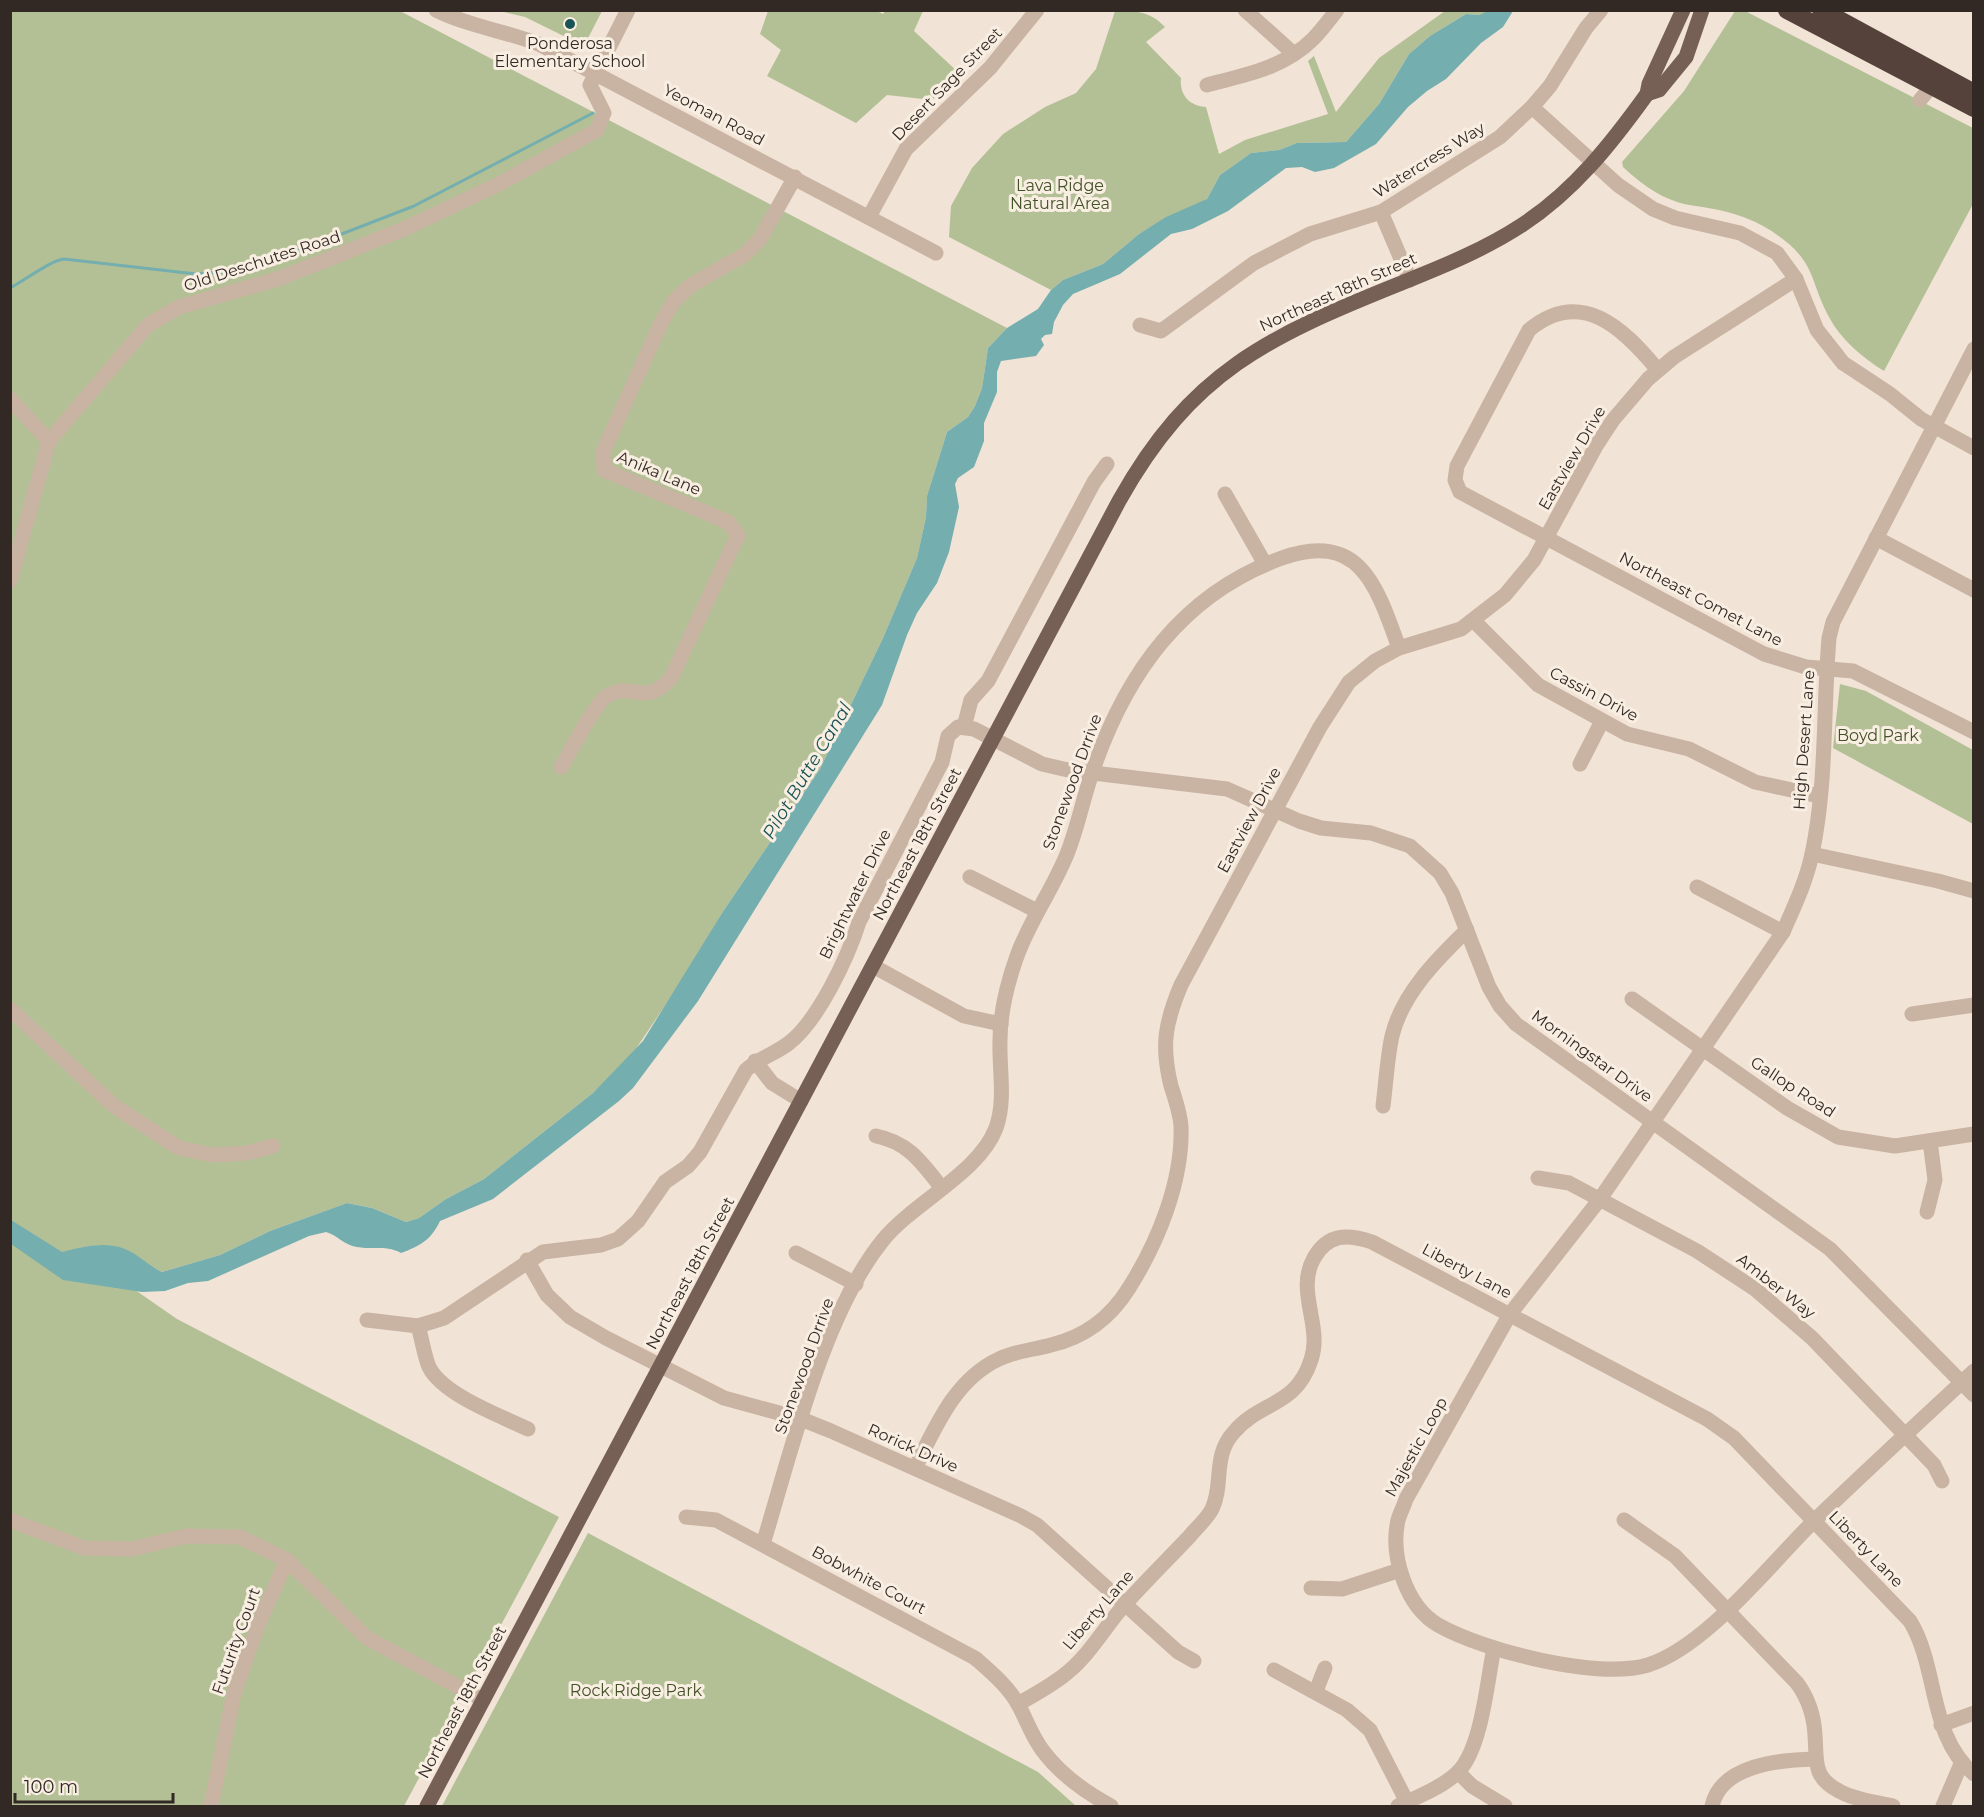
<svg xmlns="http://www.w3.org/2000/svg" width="1984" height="1817" font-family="Montserrat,sans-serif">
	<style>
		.green { fill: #b3c096 }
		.water { fill: #74aeaf }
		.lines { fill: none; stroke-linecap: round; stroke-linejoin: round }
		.stream { stroke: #74aeaf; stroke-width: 3 }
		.minor { stroke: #c9b3a2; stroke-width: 15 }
		.major { stroke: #765f55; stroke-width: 15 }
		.highway { stroke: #54423b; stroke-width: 18 }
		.poi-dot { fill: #195355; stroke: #f9eee2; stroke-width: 2 }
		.labels { text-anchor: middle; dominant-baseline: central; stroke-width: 6; stroke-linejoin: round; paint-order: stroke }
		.poi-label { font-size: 16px; fill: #332924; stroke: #f9eee2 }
		.street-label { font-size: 16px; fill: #332924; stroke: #f9eee2 }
		.park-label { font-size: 16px; fill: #435228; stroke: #f9eee2 }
		.water-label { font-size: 18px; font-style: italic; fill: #195355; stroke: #f9eee2 }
	</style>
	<rect width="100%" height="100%" fill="#f1e3d6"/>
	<g class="green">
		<polygon points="875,10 883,14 885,11 923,11 914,31 960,74 932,100 887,95 856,123 767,76 781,50 760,34 768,11"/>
		<path d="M11,11H400L1007,328L988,348L982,388L975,406L968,417L947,432L927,496L926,517L917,558L883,638L820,769L724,910L689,970L629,1059L593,1093L484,1179L446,1199L419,1218L406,1222L372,1208L347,1203L270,1231L220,1255L162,1272C130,1255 115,1238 76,1249L177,1319L559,1517L404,1806H11Z"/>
		<polygon points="500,11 602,11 584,46 525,17"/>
		<path d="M1115,11C1136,11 1150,11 1165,27L1146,42L1181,78C1179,94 1189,106 1206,107L1219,154L1245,140L1328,114L1308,61L1314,56L1336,112L1379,58L1445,11H1487L1481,15L1466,14L1430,36L1409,54L1379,104L1346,142L1297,143L1279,150L1251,153L1220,175L1207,199L1200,204L1166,218L1139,234L1103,264L1063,280L1051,290L949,237L951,206L972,168L1003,134L1045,107L1076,93L1096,69Z"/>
		<path d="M1735,11H1745L1973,128V204L1884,371C1863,358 1841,340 1829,317C1810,282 1816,263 1780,237C1759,221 1734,212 1708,208C1698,206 1686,205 1677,202C1656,195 1639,182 1623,167L1622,162L1684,91Z"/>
		<polygon points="1840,684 1866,691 1973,750 1973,824 1833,748"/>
		<polygon points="588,1533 1038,1772 1076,1806 442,1806"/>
	</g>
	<path class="water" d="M1487,11H1513L1503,27L1481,43L1446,79L1427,91L1408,107L1376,144L1334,168L1315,172L1302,167L1286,168L1228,211L1192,229L1171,234L1120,274L1073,294L1063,305L1054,322L1052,334L1045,335L1041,339L1044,345L1036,356L1001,361L997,372V392L984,423V441L974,467L958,478L955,484L959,507L949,552L937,583L917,613L907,635L882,705L698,1001L633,1088L619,1101L493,1199L440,1221C431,1240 420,1246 401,1253C386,1245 373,1250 357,1247C344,1245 337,1235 326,1232L309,1236L208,1281L188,1283L165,1291L142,1292L63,1280L11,1244V1220L62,1252C83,1247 104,1241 125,1249C138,1254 149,1266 162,1272L220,1255L270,1231L347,1203L372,1208L406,1222L419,1218L446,1199L484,1179L593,1093L643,1041L724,910L820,769L883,638L917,558L926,517L927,496L947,432L968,417L975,406L982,388L988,348L1007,328L1038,309L1051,290L1063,280L1103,264L1139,234L1166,217L1207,199L1220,175L1251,153L1279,150L1297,143L1346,142L1379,104L1409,54L1430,36L1466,14L1480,15Z"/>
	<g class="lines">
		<path class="stream" d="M10,288C26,280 49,261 64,259L196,274L236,271L259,266L414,206L593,113"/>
		<g class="minor">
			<path d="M436,10C470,27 507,31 541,45L936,253"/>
			<polyline points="1245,10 1294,54"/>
			<path d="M1207,85C1245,75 1284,68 1313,39C1322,30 1329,20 1337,10"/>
			<polyline points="1920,100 1931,87"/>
			<polyline points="1532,107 1618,185 1653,209 1675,218 1740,233 1777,253 1796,279 1817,330 1843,363 1890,394 1921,419 1974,448"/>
			<polyline points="1381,212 1410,280"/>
			<polyline points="869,217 906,149 990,68 1037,10"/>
			<polyline points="1140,325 1161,331 1254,263 1310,234 1381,212 1500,137 1532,107 1550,86 1586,28 1601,10"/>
			<path d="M1974,349L1833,622L1829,638C1823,709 1827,784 1812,854C1806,882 1794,907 1783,932L1600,1199L1510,1314L1406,1499C1404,1506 1400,1513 1398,1520C1390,1556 1406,1606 1438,1625C1484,1651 1598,1680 1648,1665C1706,1647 1771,1563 1815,1520C1867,1470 1920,1421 1974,1371"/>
			<path d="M1657,369C1623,328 1581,287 1529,330L1457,466L1455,480L1460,492L1764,654L1806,667L1853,671L1974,732"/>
			<polyline points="10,399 49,441"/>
			<polyline points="1225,494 1265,564"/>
			<polyline points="1876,538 1974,590"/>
			<polyline points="10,581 49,441 148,325 179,307 278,279 404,229 499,184 597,130 604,113 590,85 628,10"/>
			<polyline points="1474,621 1538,685 1627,734 1689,749 1755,782 1819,796"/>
			<polyline points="964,727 971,700 988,681 1094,482 1107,464"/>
			<polyline points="1580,764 1602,721"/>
			<path d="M561,767C569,754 596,702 607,696C635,680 643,709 671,678L738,535L728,522L604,470L603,452L661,323L674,301L691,285L744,255L760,239L795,177"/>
			<polyline points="1812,854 1938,881 1974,891"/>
			<polyline points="970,877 1037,911"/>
			<polyline points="1697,887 1783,932"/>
			<polyline points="873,966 964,1016 1001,1024"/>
			<polyline points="1632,999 1787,1108 1838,1137 1895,1146 1974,1134"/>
			<polyline points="10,1009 114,1106 179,1148 213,1155 247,1153 273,1146"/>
			<polyline points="1912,1014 1974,1005"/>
			<polyline points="755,1061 772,1083 801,1101"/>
			<path d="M1383,1106C1386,1083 1387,1059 1392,1036C1402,994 1437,959 1467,930"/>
			<path d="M876,1136C908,1142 922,1163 941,1187"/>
			<polyline points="1538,1178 1569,1183 1697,1251 1755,1289 1812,1338 1934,1465 1942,1481"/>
			<polyline points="1927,1212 1935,1180 1930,1141"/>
			<polyline points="796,1253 856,1284"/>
			<polyline points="527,1260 547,1295 570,1317 606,1338 724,1398 801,1419 831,1431 1021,1516 1037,1525 1178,1652 1194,1661"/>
			<path d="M367,1320L418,1326L444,1318L543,1252L601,1245L618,1239L638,1221L665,1182L688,1166L700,1152L746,1070C759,1058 775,1054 789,1043C818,1021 848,957 859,922L942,762L948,736L958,727L974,729L1042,764L1068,770L1227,789L1299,821L1321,828L1371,833L1410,846L1440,873L1452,893L1489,987L1500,1006L1516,1024L1830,1249L1974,1395"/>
			<path d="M418,1326C422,1339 424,1355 429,1367C443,1395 501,1416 528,1429"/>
			<path d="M915,1468C935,1428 955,1379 999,1359C1015,1351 1033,1350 1051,1345C1085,1337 1111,1317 1129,1288C1158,1242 1183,1181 1181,1126C1180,1113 1175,1098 1171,1086C1161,1046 1165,1023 1181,985L1320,727L1349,682L1375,661L1399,648L1461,629L1505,595L1534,560L1596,446L1613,420L1648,379L1674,357L1796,279"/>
			<path d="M686,1517L716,1520L975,1658C991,1672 1009,1687 1019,1706C1027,1721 1032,1737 1043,1751C1061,1775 1085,1792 1111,1806"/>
			<polyline points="10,1520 84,1548 132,1549 186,1536 240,1537 287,1560 367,1638 483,1700"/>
			<path d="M1624,1520L1675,1556L1797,1683C1808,1698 1814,1716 1815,1735C1817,1761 1812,1777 1839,1791C1855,1800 1876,1802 1893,1806"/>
			<path d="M763,1544C791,1453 823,1314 883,1240C914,1202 979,1173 996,1128C1006,1100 999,1070 1000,1041C1000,1014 1008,981 1017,956C1030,920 1053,889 1067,854C1078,827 1083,798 1093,770C1126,674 1182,594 1282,558C1360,530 1377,587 1399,648"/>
			<polyline points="1311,1588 1342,1589 1400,1570"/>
			<polyline points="1274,1670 1347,1710 1370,1730 1407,1802"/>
			<polyline points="1316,1691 1325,1668"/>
			<path d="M1018,1704C1035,1694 1053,1685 1068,1672C1091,1653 1106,1625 1126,1603C1147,1580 1168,1559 1189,1537C1196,1528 1207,1519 1212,1509C1224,1484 1212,1456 1234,1432C1260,1401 1296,1407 1311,1360C1323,1326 1295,1291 1314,1258C1328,1233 1348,1234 1372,1242L1707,1419L1734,1438L1910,1621C1939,1669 1928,1736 1974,1774"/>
			<polyline points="1941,1725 1974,1713"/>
			<polyline points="1458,1772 1472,1786 1505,1806"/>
			<polyline points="211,1806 234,1693 258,1625 287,1560"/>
			<path d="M1398,1806C1417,1797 1443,1787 1458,1772C1482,1748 1487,1681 1494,1648"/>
			<path d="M1712,1806C1721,1765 1779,1760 1814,1759"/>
			<polyline points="1943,1806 1961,1764"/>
		</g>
		<g class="major">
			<polyline points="1647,94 1659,90 1686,57 1702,10"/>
			<path d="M427,1806L1119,501C1191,372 1267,337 1399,284C1441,267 1484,250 1522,225C1574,191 1611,144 1647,94L1649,84L1683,10"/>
		</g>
		<g class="highway">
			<polyline points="1787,10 1974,108"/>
			<polyline points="1821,10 1974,93"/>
		</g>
	</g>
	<circle class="poi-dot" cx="570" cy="24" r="6"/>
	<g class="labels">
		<g class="poi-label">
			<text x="570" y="43">Ponderosa<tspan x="570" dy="18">Elementary School</tspan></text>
		</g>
		<g class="street-label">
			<text transform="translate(947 84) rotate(-46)">Desert Sage Street</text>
			<text transform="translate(714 115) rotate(28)">Yeoman Road</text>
			<text transform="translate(1429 160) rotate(-32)">Watercress Way</text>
			<text transform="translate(262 261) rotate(-18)">Old Deschutes Road</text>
			<text transform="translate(1338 292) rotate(-24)">Northeast 18th Street</text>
			<text transform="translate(1572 458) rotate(-60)">Eastview Drive</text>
			<text transform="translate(659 473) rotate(23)">Anika Lane</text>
			<text transform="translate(1701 599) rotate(28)">Northeast Comet Lane</text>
			<text transform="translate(1594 694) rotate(28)">Cassin Drive</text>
			<text transform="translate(1804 740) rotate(-86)">High Desert Lane</text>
			<text transform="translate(1072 782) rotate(-70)">Stonewood Drrive</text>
			<text transform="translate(1249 820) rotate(-62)">Eastview Drive</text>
			<text transform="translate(917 844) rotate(-62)">Northeast 18th Street</text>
			<text transform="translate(855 894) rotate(-64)">Brightwater Drive</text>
			<text transform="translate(1592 1056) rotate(36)">Morningstar Drive</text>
			<text transform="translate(1793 1087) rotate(33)">Gallop Road</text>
			<text transform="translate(1467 1271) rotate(28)">Liberty Lane</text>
			<text transform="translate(690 1273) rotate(-62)">Northeast 18th Street</text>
			<text transform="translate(1776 1286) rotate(38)">Amber Way</text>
			<text transform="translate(804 1366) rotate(-70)">Stonewood Drrive</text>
			<text transform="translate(1416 1447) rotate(-61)">Majestic Loop</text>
			<text transform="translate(913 1448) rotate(24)">Rorick Drive</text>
			<text transform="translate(1866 1549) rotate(46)">Liberty Lane</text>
			<text transform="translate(869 1580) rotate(28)">Bobwhite Court</text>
			<text transform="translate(1098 1610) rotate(-49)">Liberty Lane</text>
			<text transform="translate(236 1641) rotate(-70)">Futurity Court</text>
			<text transform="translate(462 1702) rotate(-62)">Northeast 18th Street</text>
		</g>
		<g class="park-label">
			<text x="1060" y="185">Lava Ridge<tspan x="1060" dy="18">Natural Area</tspan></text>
			<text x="1878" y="735">Boyd Park</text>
			<text x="636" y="1690">Rock Ridge Park</text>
		</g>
		<g class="water-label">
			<text transform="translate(807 771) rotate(-59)">Pilot Butte Canal</text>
		</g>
	</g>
	<rect width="1984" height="1817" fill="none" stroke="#332924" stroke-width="24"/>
	<path d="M15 1793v9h158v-9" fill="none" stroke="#332924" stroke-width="3"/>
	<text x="24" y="1793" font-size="18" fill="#332924" stroke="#f9eee2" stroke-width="4.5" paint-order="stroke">100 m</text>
</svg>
